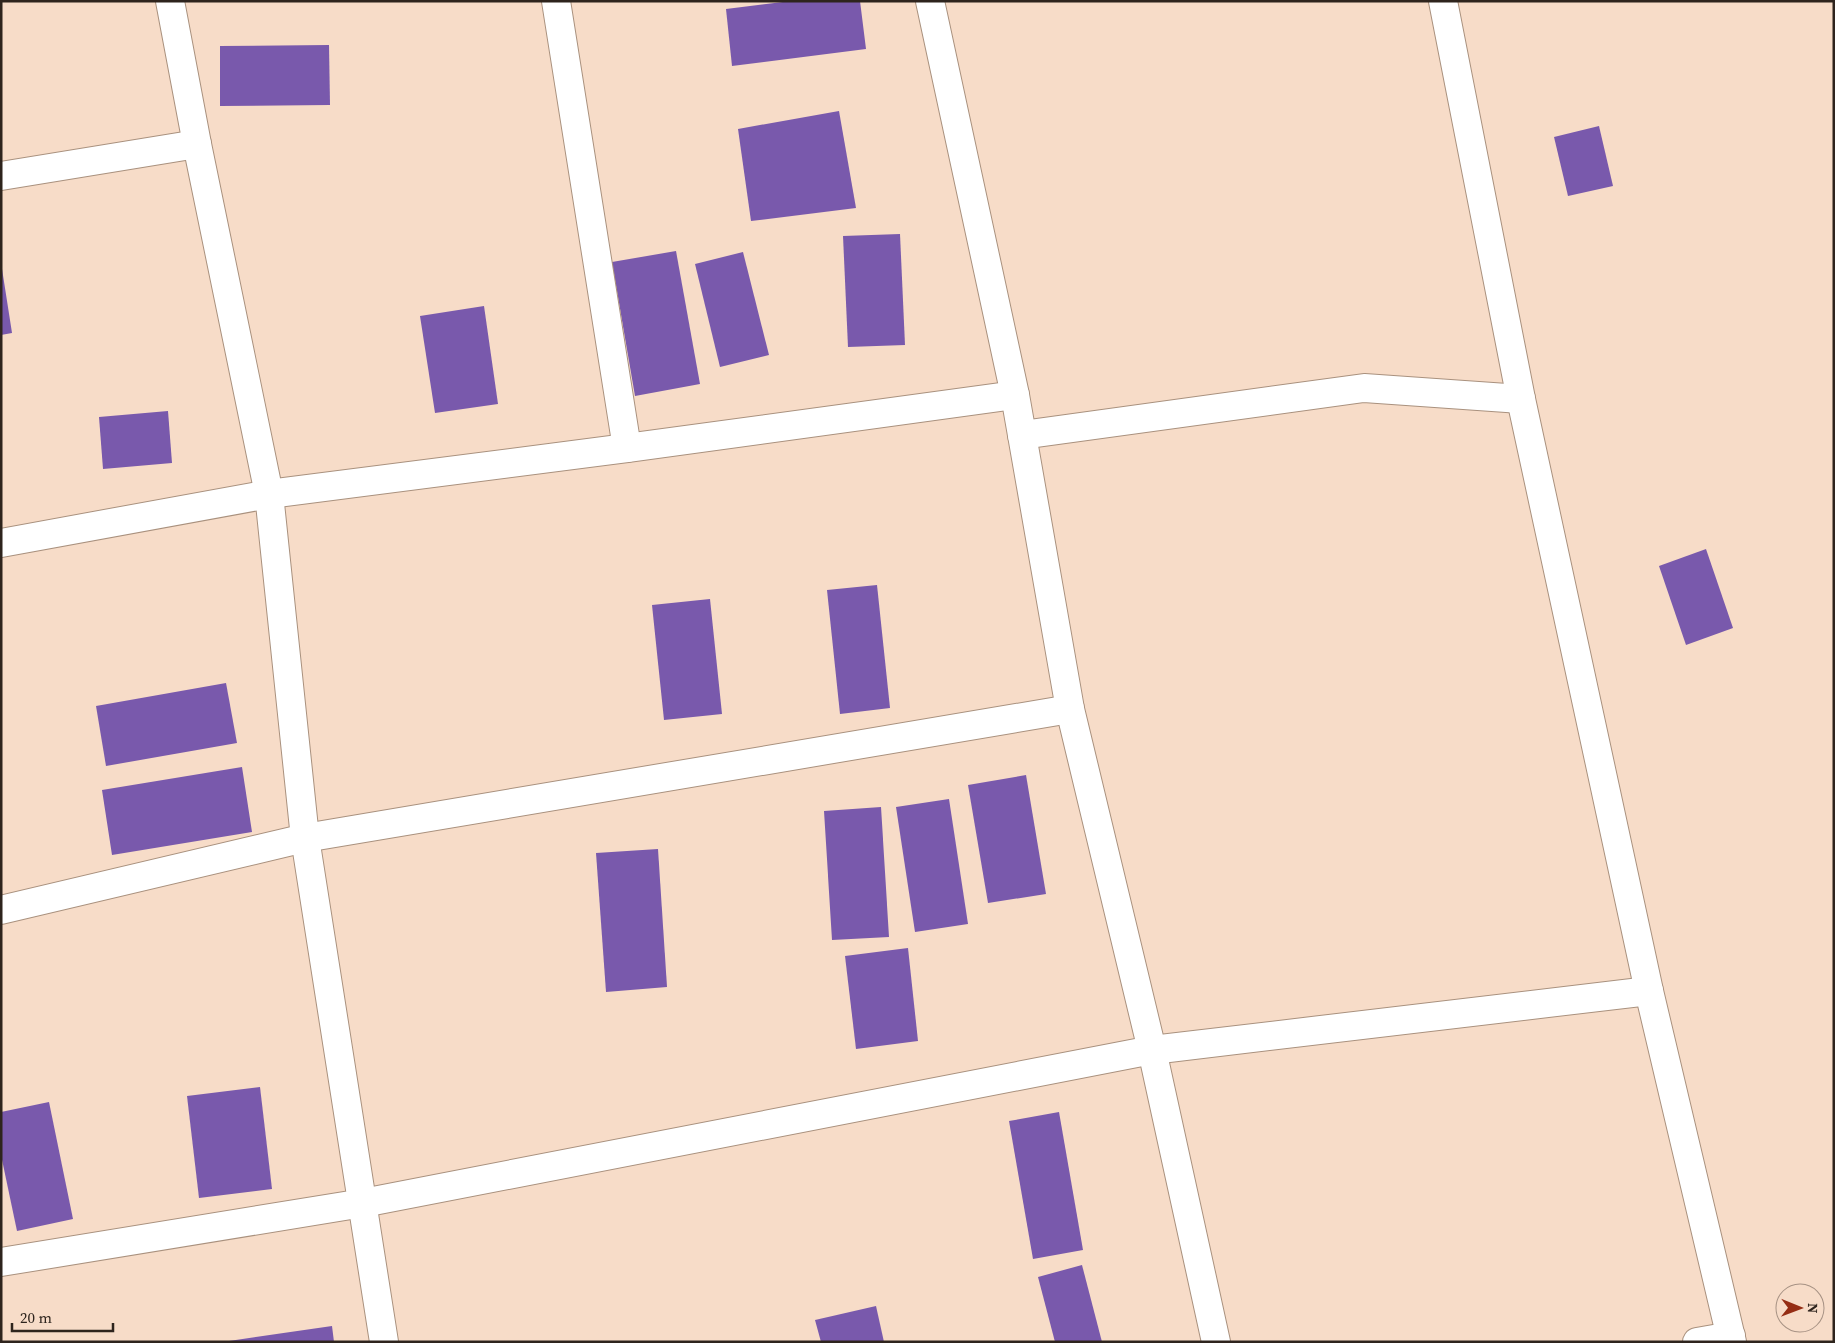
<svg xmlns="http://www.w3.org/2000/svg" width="1835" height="1343" font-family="'Source Serif 4',serif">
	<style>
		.building { fill: #7959ac }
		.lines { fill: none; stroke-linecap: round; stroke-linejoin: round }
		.street-casing { stroke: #a9917e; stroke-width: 30 }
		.street { stroke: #fff; stroke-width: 28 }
	</style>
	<rect width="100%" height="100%" fill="#f7dcc8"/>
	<g class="building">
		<polygon points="791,1 860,1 866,49 732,66 726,9"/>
		<polygon points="329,45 330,105 220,106 220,46"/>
		<polygon points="839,111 856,208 751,221 738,129"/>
		<polygon points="1599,126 1613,186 1568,196 1554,137"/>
		<polygon points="900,234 905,345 848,347 843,236"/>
		<polygon points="676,251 700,384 635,396 612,262"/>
		<polygon points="743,252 769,355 720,367 695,264"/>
		<polygon points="2,269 12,333 1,335 1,270"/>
		<polygon points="484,306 498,404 435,413 420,316"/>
		<polygon points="168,411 172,463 103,469 99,417"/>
		<polygon points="1706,549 1733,628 1686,645 1659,566"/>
		<polygon points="877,585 890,708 840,714 827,590"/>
		<polygon points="710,599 722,714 664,720 652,605"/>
		<polygon points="226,683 237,743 106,766 96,706"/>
		<polygon points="242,767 252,832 112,855 102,790"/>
		<polygon points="1026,775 1046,894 988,903 968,785"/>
		<polygon points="949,799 968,924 915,932 896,807"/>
		<polygon points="881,807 889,937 832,940 824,811"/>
		<polygon points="658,849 667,987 606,992 596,853"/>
		<polygon points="908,948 918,1041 856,1049 845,956"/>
		<polygon points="260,1087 272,1189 199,1198 187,1096"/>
		<polygon points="49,1102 73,1219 17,1231 1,1155 1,1112"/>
		<polygon points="1059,1112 1083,1250 1033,1259 1009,1121"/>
		<polygon points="1082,1265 1102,1342 1055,1342 1038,1277"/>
		<polygon points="876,1306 884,1342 821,1342 815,1320"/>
		<polygon points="332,1326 334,1342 229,1342 229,1341"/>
	</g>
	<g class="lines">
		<g class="street-casing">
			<g id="street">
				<polyline points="170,1 197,144 269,494 305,838 384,1342"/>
				<polyline points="556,1 627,448"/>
				<polyline points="930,1 1015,395 1070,709 1152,1050 1216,1342"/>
				<polyline points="1443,1 1521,399 1649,991 1732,1342"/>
				<polyline points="1,176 197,144"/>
				<polyline points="1022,435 1364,388 1521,399"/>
				<polyline points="1,543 269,494 627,448 1015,395"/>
				<polyline points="1,910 305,838 1070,709"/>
				<polyline points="1,1262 363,1203 1152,1050 1649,991"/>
				<polyline points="1697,1342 1731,1336"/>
			</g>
		</g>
		<use href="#street" class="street"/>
	</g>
	<rect width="1835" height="1343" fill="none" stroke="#2e241d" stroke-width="5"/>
	<g transform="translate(1800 1308) rotate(91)"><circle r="24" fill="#f7dcc8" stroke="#a79284"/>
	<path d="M0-4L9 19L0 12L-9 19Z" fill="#952d14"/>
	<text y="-8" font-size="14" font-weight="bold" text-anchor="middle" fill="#2e241d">N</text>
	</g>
	<path d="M12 1323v8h101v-8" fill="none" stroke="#2e241d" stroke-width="2.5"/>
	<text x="20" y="1323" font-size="15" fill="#2e241d" stroke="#f7dcc8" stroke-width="4" paint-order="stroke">20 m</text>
</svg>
